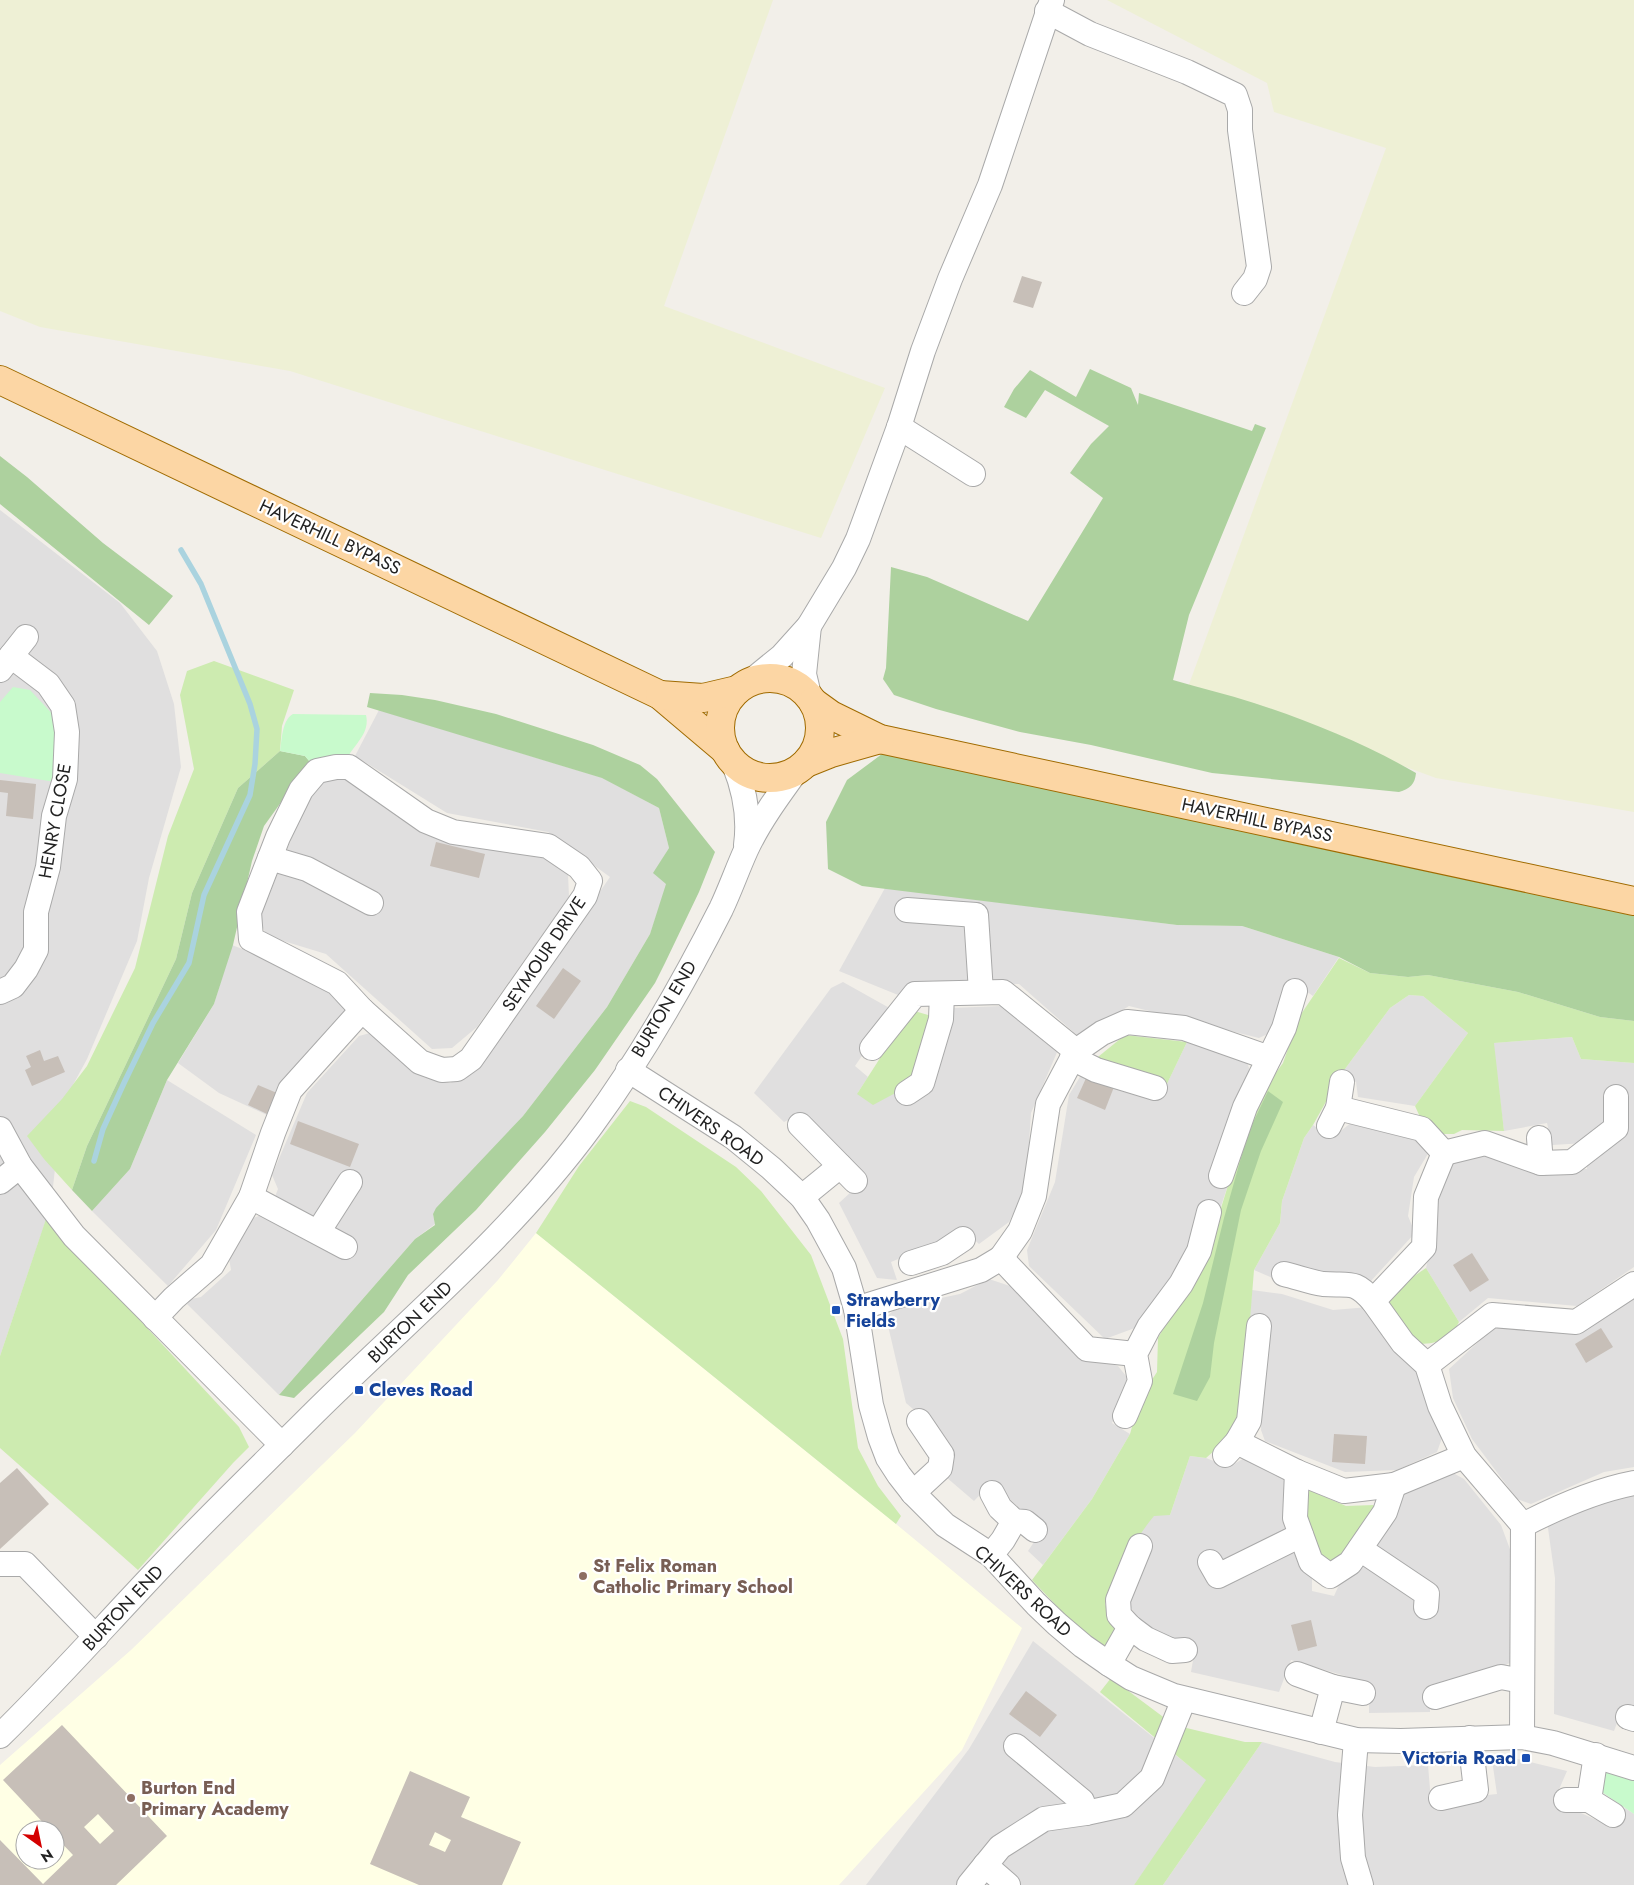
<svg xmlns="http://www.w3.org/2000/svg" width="1634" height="1885" font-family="Jost,sans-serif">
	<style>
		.residential { fill: #e0dfdf }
		.education { fill: #ffffe5; fill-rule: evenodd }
		.farmland { fill: #eef0d5 }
		.grass { fill: #cdebb0 }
		.forest { fill: #add19e }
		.park { fill: #c8facc }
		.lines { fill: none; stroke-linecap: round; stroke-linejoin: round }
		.stream { stroke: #aad3df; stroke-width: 5.5 }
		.building { fill: #c7bfb8; fill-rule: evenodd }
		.minor-casing { stroke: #a9a9a9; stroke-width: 26 }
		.major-casing { stroke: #a06b00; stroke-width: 30 }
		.minor { stroke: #fff; stroke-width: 24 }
		.major { stroke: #fcd6a4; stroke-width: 28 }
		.transit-dot { fill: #1a4fb4; stroke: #fff; stroke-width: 2 }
		.education-dot { fill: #8d6e63; stroke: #fff; stroke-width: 2 }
		.labels { text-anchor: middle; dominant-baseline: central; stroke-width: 4.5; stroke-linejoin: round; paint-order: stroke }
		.street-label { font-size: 18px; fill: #222; stroke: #fff }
		.transit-label { font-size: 18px; font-weight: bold; fill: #164399; stroke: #fff; text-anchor: start }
		.education-label { font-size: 18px; font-weight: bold; fill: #785e54; stroke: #fff; text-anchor: start }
	</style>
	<rect width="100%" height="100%" fill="#f2efe9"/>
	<g class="residential">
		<polygon points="0,510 120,603 157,651 174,704 181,767 149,878 137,941 87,1059 62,1105 51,1205 0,1356"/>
		<polygon points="379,710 603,778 659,808 669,848 654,873 667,884 650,934 607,1007 523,1116 433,1214 435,1224 415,1239 279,1395 187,1304 191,1299 201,1297 231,1270 229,1258 253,1218 269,1212 278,1189 272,1175 307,1093 359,1036 370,1033 424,1077 450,1083 476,1071 610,877 548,832 447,813 355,756"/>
		<polygon points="337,774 449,841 543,856 568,874 569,897 477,1027 452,1048 432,1049 326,954 267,936 259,920 313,785"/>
		<polygon points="885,888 1177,925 1242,926 1339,957 1313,996 1292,981 1281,1028 1259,1038 1129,1006 1079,1037 1019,984 915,984 903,997 839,971"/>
		<polygon points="232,945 313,976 348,1010 269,1116 219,1093 178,1063 214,1004"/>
		<polygon points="843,982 893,1010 855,1066 868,1077 857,1094 951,1008 1001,1006 1058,1050 1031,1113 1026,1189 1009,1222 979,1244 965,1231 891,1262 897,1280 877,1278 839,1203 863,1181 800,1114 784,1122 754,1093 831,988"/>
		<polygon points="1409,995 1423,996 1468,1033 1415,1106 1358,1097 1356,1082 1342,1073 1390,1008"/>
		<polygon points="1572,1037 1581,1059 1634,1063 1634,1267 1577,1306 1488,1298 1459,1322 1426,1268 1437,1223 1438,1183 1450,1160 1474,1153 1541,1169 1587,1169 1586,1143 1552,1145 1547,1123 1504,1131 1493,1043"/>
		<polygon points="1187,1042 1245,1057 1252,1076 1230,1179 1219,1212 1190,1249 1143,1325 1105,1339 1029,1266 1027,1250 1055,1182 1069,1095 1083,1072 1162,1099 1166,1086"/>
		<polygon points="167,1080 256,1135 216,1230 168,1286 92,1211 130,1169"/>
		<polygon points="1352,1122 1422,1138 1429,1152 1414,1177 1408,1216 1415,1233 1370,1282 1275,1279 1254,1270 1280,1223 1282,1201 1304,1138 1313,1125 1332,1138"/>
		<polygon points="989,1279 1010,1286 1076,1354 1118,1366 1130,1381 1112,1423 1130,1434 1092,1499 1043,1565 1028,1551 1042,1530 992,1482 974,1501 946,1477 928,1422 906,1403 886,1317 898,1307 960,1294"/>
		<polygon points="1252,1290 1282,1294 1333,1310 1369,1307 1417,1369 1442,1438 1437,1452 1397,1470 1345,1472 1265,1441 1261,1430 1263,1333 1249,1328"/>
		<polygon points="1634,1293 1634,1467 1604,1472 1531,1504 1517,1499 1472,1439 1453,1398 1449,1369 1501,1321 1576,1331"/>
		<polygon points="1190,1456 1206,1458 1229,1467 1246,1457 1283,1473 1289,1528 1312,1579 1312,1591 1334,1596 1343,1576 1402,1494 1453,1473 1464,1479 1501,1525 1514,1560 1510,1663 1430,1693 1430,1712 1369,1713 1369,1683 1291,1660 1279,1692 1191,1672 1195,1649 1173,1643 1138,1619 1125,1598 1152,1544 1137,1536 1154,1515 1170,1515"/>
		<polygon points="1634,1489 1634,1707 1624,1704 1614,1731 1554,1714 1555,1578 1547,1521"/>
		<polygon points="1033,1641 1208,1781 1134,1885 866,1885 969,1749"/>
		<polygon points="1262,1742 1335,1762 1375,1767 1428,1765 1431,1801 1497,1794 1492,1760 1518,1759 1567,1771 1554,1801 1610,1826 1625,1808 1634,1814 1634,1885 1163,1885"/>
	</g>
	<path class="education" d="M536,1233L896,1524L1022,1628L962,1750L839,1885H0V1765L131,1650L355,1433L498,1280ZM25,1830H55V1860H25Z"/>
	<g class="farmland">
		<polygon points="0,0 773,0 664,306 885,388 821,538 290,371 40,327 0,311"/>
		<polygon points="1107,0 1634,0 1634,812 1436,778 1188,687 1386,148 1274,112 1267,83"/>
	</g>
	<g class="grass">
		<polygon points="214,661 294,690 282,726 280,751 238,788 192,893 176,959 87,1146 72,1190 44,1159 27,1136 62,1099 87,1066 135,968 168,836 194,769 180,695 187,671"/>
		<path d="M1339,958L1370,973L1408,977L1428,975L1518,992L1600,1017L1634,1021V1063L1581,1059L1572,1037L1494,1043L1504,1131L1462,1130L1454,1134H1442L1420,1117L1415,1106L1468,1033L1423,996L1409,995L1390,1008L1342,1073L1313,1125L1304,1138L1282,1201L1280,1223L1254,1270L1243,1407L1223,1443L1206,1458L1190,1456L1170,1515L1154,1516C1132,1542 1119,1572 1105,1604L1115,1631L1105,1649L1070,1620L1032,1580L1092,1499L1130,1434L1140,1398L1157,1372L1158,1338L1208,1250L1230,1179L1264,1089L1283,1063L1290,1043L1291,1029Z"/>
		<polygon points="911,1010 935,1017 916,1082 873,1105 857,1094"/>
		<polygon points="1125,1035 1187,1042 1166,1086 1093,1061"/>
		<polygon points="630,1101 646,1107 736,1167 761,1191 811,1255 843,1339 858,1448 878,1486 901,1516 896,1524 536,1233 579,1166"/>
		<polygon points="46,1219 239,1427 249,1447 233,1463 138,1570 0,1448 0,1356"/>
		<path d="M1426,1268L1459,1322C1449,1343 1433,1344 1413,1344L1387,1303L1389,1293Z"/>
		<polygon points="1304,1488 1346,1506 1374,1505 1368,1523 1341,1559 1329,1562 1318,1558 1302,1518"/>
		<polygon points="1111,1678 1174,1725 1245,1742 1262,1742 1163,1885 1134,1885 1206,1780 1100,1692"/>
	</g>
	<g class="forest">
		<path d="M1090,369L1131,388L1138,405L1139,393L1252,431L1255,424L1266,428L1189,615L1173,680C1200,688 1227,694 1254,703C1309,721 1366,744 1416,773C1415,784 1410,789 1399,792L1212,773L1091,745L1020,732L936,709L894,695L883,679L886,668L891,567L927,577L1028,621L1103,498L1070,473L1091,444L1109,426L1045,390L1026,418L1004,407L1014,389L1030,370L1076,397Z"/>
		<polygon points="0,456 27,477 103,543 173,596 149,625 0,504"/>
		<polygon points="370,693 402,695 435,700 496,714 593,745 640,765 657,779 715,852 699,892 665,963 655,983 595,1070 545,1132 476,1210 408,1275 384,1312 294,1398 279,1395 415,1239 435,1225 433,1214 436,1208 523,1116 607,1007 650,934 666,884 653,873 669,848 659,808 602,778 367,707"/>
		<polygon points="280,751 305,756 310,762 264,826 252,861 233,945 214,1004 167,1080 130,1169 92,1211 72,1190 87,1146 176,959 192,893 238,788"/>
		<polygon points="882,754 1128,805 1634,916 1634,1021 1600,1017 1518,992 1428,975 1408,977 1370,973 1339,957 1242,926 1177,925 862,886 828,869 826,822 847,780"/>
		<polygon points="1268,1091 1283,1102 1261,1151 1241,1210 1214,1343 1210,1377 1197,1401 1173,1394 1203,1303 1224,1218 1248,1133"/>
	</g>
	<g class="park">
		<polygon points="13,687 30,690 58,720 55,782 0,773 0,702"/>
		<path d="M293,714L366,715C370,732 357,742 349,755L310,762L305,756L280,751C282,739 282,720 293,714Z"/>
		<polygon points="1600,1768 1634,1780 1634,1814 1599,1790"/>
	</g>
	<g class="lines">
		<polyline class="stream" points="94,1161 103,1129 124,1083 153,1023 189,963 204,895 250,795 255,764 257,729 250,704 201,584 181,550"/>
	</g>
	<g class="building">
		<polygon points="1022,276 1042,282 1033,308 1013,302"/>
		<polygon points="0,780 36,784 33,819 6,816 8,793 0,792"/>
		<polygon points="436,842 485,854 479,878 430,866"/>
		<polygon points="563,968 581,981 554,1019 536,1006"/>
		<polygon points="40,1050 44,1061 58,1056 65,1072 32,1086 25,1070 31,1067 26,1056"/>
		<polygon points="1087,1076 1114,1087 1105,1110 1077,1098"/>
		<polygon points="258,1085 277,1093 267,1114 248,1105"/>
		<polygon points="298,1121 359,1144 350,1167 290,1144"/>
		<polygon points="1472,1253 1489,1280 1470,1292 1453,1265"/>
		<polygon points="1601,1328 1613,1347 1586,1363 1575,1344"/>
		<polygon points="1334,1434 1367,1436 1365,1464 1332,1462"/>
		<polygon points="17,1468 49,1504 0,1549 0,1483"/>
		<polygon points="1311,1620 1317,1646 1298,1651 1291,1625"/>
		<polygon points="1026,1691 1057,1715 1040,1737 1009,1714"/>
		<path d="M62,1725L167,1836L116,1885H0V1840L43,1884L73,1855L55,1836V1830H50L3,1780ZM98,1814L114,1831L100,1844L84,1827Z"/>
		<path d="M410,1771L470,1797L461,1817L521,1842L502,1885H419L370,1864ZM435,1832L451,1840L445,1852L429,1845Z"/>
	</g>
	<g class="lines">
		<g class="minor-casing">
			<g id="minor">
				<polyline points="1047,11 1090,34 1187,72 1235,95 1240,110 1240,130 1259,267 1255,279 1244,293"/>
				<polyline points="899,427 973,474"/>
				<polyline points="0,670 26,637"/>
				<polyline points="750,682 782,656 809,626 844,568 858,539 899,427 923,351 950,279 990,185 1052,0"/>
				<polyline points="809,695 804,674 809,626"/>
				<path d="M734,764C745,791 750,816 746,845"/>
				<polygon points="336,767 349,767 426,821 453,832 548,846 579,867 590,881 585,896 471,1059 457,1069 442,1070 420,1062 362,1010 337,983 251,939 249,912 278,837 301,790 317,771"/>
				<polyline points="270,858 307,869 371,903"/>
				<polyline points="907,910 976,915 981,992"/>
				<polyline points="0,992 13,986 26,969 36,950 36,912 48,867 54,816 65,779 67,732 63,706 48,684 11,656"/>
				<polyline points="872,1048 915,994 1003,992 1076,1051"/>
				<polyline points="1072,1058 1096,1070 1155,1088"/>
				<polyline points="628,1070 733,1137 771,1168 802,1197 818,1220 844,1268 856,1309 871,1405 880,1437 888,1458 899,1475 913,1493 945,1525 991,1555 1036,1604 1057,1624 1083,1646 1109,1664 1131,1678 1174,1696 1356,1740 1401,1741 1522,1737 1553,1743 1634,1768"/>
				<polyline points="907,1093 922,1083 941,1019 942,994"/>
				<polyline points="1338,1108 1422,1129 1444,1153 1426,1197 1424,1247 1373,1301 1403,1343 1427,1365 1440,1406 1464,1456 1523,1525 1522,1737"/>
				<polyline points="800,1125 855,1181"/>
				<polyline points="1329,1126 1338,1108 1342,1082"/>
				<polyline points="0,1129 20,1166 74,1236 282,1445"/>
				<polyline points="1539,1138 1541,1163"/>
				<polyline points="1444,1153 1485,1143 1541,1163 1572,1162 1616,1128 1616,1097"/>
				<polyline points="1221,1176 1245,1107 1284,1028 1295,991"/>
				<polyline points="0,1182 20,1166"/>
				<polyline points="251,1197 345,1247"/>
				<polyline points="802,1197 840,1166"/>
				<polyline points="318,1232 350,1182"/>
				<polyline points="1001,1258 1020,1231 1034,1196 1048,1104 1076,1051 1102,1033 1127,1022 1184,1028 1269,1058"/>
				<polyline points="911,1263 942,1253 963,1239"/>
				<path d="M1284,1274C1297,1277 1310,1282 1323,1284C1349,1286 1354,1279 1373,1301"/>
				<polyline points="856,1309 981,1270 1001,1258 1087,1349 1135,1354"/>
				<polyline points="155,1318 174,1298 212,1265 251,1197 273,1133 290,1090 362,1010"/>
				<polyline points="1427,1365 1492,1315 1576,1322 1634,1284"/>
				<polyline points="1125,1416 1140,1381 1135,1354 1149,1327 1181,1284 1199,1251 1209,1212"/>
				<polyline points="1237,1442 1297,1472 1344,1491 1394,1485 1464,1456"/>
				<polyline points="1225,1455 1237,1442 1249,1421 1259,1326"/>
				<polyline points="1297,1472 1295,1518 1311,1562 1330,1576 1350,1563 1385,1512 1394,1485"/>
				<polyline points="913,1493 940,1468 942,1455 919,1421"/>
				<polyline points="992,1493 1000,1508 1014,1521 1025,1522 1035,1530"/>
				<path d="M1523,1525C1556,1508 1597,1490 1634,1483"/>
				<polyline points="1140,1546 1118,1600 1119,1615 1130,1627 1146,1639 1172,1651 1185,1650"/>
				<polyline points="1360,1549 1427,1594 1426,1607"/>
				<polyline points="991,1555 1003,1540 1014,1521"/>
				<polyline points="1210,1562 1218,1576 1301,1535"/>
				<polyline points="0,1564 25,1564 96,1637"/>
				<polyline points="1109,1664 1130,1627"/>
				<polyline points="1297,1674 1333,1687 1363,1693"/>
				<polyline points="1435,1697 1501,1677 1522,1681"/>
				<polyline points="1628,1717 1634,1719"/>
				<polyline points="1321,1732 1333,1687"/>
				<path d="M0,1736C53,1684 102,1629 153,1575C205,1520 260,1467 314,1413C408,1320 512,1234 591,1126C641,1058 683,984 721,909C730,890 737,870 746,850C759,822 778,796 797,770"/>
				<polyline points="1356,1740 1350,1815 1353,1858 1361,1885"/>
				<polyline points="1016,1746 1082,1801 1086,1813"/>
				<polyline points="1596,1755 1589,1800 1613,1815"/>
				<polyline points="1441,1798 1476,1790 1470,1738"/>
				<polyline points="1566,1800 1589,1800"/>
				<polyline points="985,1865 1008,1885"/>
				<polyline points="969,1885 1000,1847 1044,1819 1086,1813 1123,1805 1152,1778 1184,1699"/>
			</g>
		</g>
		<g class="major-casing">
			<g id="major">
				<polyline points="0,380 660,695 725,750"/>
				<circle cx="770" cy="728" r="50"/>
				<polyline points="660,695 703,698 737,690"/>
				<polyline points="813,702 831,715 880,739 1634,901"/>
				<polyline points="806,763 831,753 880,739"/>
			</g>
		</g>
		<use href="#minor" class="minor"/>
		<use href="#major" class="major"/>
	</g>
	<g class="transit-dot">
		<rect x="831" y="1305" width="10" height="10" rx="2.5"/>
		<rect x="354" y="1385" width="10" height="10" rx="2.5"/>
		<rect x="1521" y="1753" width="10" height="10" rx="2.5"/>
	</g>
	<g class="education-dot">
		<circle cx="583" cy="1576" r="5"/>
		<circle cx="131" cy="1798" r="5"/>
	</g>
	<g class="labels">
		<g class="street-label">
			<text transform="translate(330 537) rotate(25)">HAVERHILL BYPASS</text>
			<text transform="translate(1257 820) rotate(12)">HAVERHILL BYPASS</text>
			<text transform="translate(55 821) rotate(-80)">HENRY CLOSE</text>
			<text transform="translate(544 954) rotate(-56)">SEYMOUR DRIVE</text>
			<text transform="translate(664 1009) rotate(-59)">BURTON END</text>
			<text transform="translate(711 1126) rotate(35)">CHIVERS ROAD</text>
			<text transform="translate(410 1322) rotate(-44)">BURTON END</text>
			<text transform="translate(1023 1591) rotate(43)">CHIVERS ROAD</text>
			<text transform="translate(123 1608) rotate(-47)">BURTON END</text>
		</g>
		<g class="transit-label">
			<text x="846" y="1300">Strawberry<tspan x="846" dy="21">Fields</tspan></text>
			<text x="369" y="1390">Cleves Road</text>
			<text x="1516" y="1758" text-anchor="end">Victoria Road</text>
		</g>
		<g class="education-label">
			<text x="593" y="1566">St Felix Roman<tspan x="593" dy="21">Catholic Primary School</tspan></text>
			<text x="141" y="1788">Burton End<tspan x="141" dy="21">Primary Academy</tspan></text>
		</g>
	</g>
	<g transform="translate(40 1845) rotate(147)"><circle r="24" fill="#ffffff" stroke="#a7a7a7"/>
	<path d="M0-4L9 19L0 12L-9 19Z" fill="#d40000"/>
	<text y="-8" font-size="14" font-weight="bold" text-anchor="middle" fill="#222222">N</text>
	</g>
</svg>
